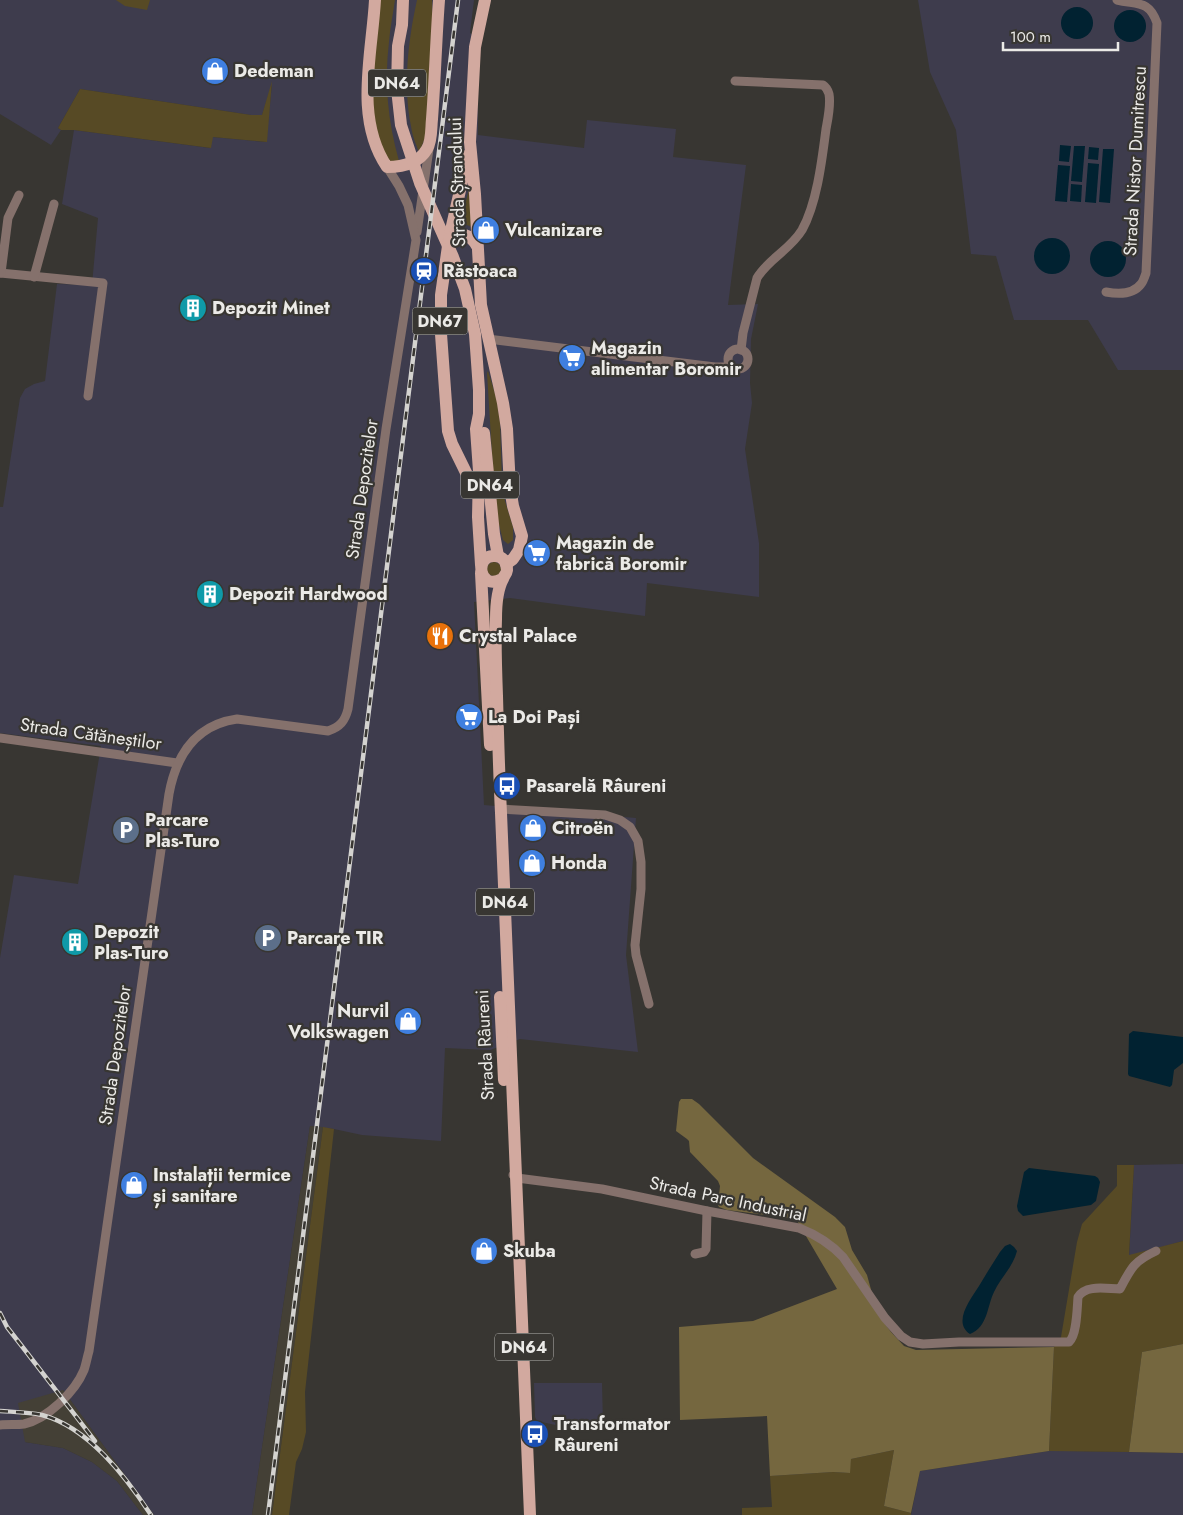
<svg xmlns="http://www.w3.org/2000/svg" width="1183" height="1515" font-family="Jost,sans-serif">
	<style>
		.commercial { fill: #3e3c4d }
		.built { fill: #444036 }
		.green { fill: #574a25 }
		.forest { fill: #75673f }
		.water { fill: #012231 }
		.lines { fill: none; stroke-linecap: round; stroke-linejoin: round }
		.minor { stroke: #85716c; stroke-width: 9 }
		.primary { stroke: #d2a99f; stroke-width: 12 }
		.rail-casing { stroke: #d4d3d0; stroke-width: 4.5 }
		.rail { stroke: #383632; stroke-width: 2.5; stroke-dasharray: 8; stroke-linecap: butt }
		.labels { text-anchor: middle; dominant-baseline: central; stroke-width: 4.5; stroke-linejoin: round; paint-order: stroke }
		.shield { fill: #383632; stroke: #b5b4b1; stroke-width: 1 }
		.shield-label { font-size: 16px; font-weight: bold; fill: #ebeae7 }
		.poi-label { font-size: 18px; font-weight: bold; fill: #ebeae7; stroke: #383632; text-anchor: start }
		.street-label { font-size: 18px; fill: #ebeae7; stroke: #383632 }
	</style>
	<rect width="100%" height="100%" fill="#383632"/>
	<g class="commercial">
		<polygon points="0,0 474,0 470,33 481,41 478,72 478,135 584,148 587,120 676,129 673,157 746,165 728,305 758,304 751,339 750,383 752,403 745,449 759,543 759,597 647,583 645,616 510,598 474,602 484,805 636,818 626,955 638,1052 520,1039 490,1050 445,1048 441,1141 362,1135 334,1129 310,1126 252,1515 154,1515 63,1390 25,1442 63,1448 92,1462 117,1481 143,1515 0,1515 0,958 14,875 78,884 101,746 0,733 0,507 3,507 20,398 25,389 34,384 45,381 57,284 92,285 98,218 62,204 74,130 210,148 212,137 266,142 272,84 262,115 251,115 80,89 58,128 61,130 51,145 0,114"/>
		<polygon points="918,0 1183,0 1183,370 1118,370 1088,320 1014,320 996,256 971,254 956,130 930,72"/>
		<polygon points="1183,1164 1183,1241 1129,1256 1134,1165"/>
		<polygon points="534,1383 602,1383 603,1425 560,1426 537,1421 535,1417"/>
		<polygon points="1049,1451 1070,1451 1183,1453 1183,1515 911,1515 920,1471"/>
	</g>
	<g class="built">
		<polygon points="310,1126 323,1127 272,1515 252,1515"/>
		<polygon points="63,1390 154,1515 143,1515 117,1481 92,1462 63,1448 25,1442 18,1403"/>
	</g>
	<g class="green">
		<polygon points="116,0 150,0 147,10 125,6"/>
		<path d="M379,0H395C393,14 390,28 389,42C384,83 388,122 399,161L391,162C387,157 383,152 381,146C365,103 376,45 379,0Z"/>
		<path d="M417,0H432L433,31L426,136L419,152C416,144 412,135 411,126C403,85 408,41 417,0Z"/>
		<polygon points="272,81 267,142 213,137 211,148 74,130 61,130 58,128 80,89 251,115 262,115"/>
		<polygon points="469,189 472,227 467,225 460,226"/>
		<polygon points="488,371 497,400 500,422 502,482 505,501 513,527 513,540 508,544 503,540 498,521 493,470 487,373"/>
		<circle cx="494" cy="569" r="7"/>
		<polygon points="323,1127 334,1129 305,1392 306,1432 302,1449 296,1462 289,1515 272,1515"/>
		<polygon points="1117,1165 1134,1165 1129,1255 1183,1241 1183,1344 1142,1352 1129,1452 1049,1451 1054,1347 1061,1337 1077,1242 1082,1224 1117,1186"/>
		<polygon points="894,1450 884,1506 911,1513 911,1515 742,1515 742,1508 772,1507 770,1476 833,1472 849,1473 851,1459"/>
	</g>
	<g class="forest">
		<polygon points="681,1099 692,1099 699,1104 753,1158 835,1217 845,1227 852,1250 867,1275 878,1315 891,1332 904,1346 916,1350 1054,1347 1049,1451 920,1471 911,1513 884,1506 894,1450 851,1459 850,1473 833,1472 770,1476 767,1416 680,1420 679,1327 753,1321 837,1289 796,1219 727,1210 719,1207 718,1205 720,1186 718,1181 690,1152 689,1141 687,1139 676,1131 679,1102"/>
		<polygon points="1183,1344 1183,1453 1129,1452 1142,1352"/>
	</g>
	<g class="water">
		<circle cx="1077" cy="23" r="16"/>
		<circle cx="1130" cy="26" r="16"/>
		<polygon points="1060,145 1071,146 1069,162 1059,161"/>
		<polygon points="1074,146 1085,146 1082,182 1071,181"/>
		<polygon points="1089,147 1099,148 1098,160 1088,159"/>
		<polygon points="1103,149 1114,149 1110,203 1099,202"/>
		<polygon points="1088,163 1099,164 1096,203 1085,202"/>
		<polygon points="1058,165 1070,166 1067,202 1055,201"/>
		<polygon points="1071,184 1082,185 1081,202 1070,201"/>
		<circle cx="1052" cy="256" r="18"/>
		<circle cx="1108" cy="259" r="18"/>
		<polygon points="1133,1031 1183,1037 1183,1063 1174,1070 1172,1085 1170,1087 1129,1076 1128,1074 1129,1034"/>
		<polygon points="1029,1168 1095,1176 1098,1178 1100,1182 1096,1201 1091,1205 1023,1216 1018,1211 1017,1206 1024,1172"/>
		<path d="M1010,1244L1014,1247L1017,1251C1013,1267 1001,1277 994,1292C987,1306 988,1327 970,1334C952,1322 971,1299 979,1286C986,1274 993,1263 1000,1252L1005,1246Z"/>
	</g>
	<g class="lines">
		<g class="minor">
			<path d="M735,81L823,85C826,87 828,90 829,94C831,105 828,118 826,129C822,160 817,203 802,230C790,250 768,259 757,278L743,333L741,350"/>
			<polyline points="417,232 429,149"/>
			<polyline points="0,273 103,283 88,396"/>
			<polyline points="1,273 8,218 19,195"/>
			<polyline points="34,277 54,204"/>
			<path d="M1106,292C1117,294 1133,295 1141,284C1143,282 1145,276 1146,273L1157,23C1149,0 1138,5 1117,0"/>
			<polyline points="488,339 715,367 724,367 730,365"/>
			<circle cx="738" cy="359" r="10"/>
			<polyline points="0,738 177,763"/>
			<polyline points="501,809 605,815 620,820 630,827 638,841 641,862 641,889 635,945 636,955 649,1004"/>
			<path d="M513,1175L517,1178L602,1189L707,1211L799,1228C817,1235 830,1243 843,1257L885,1318L901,1336L910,1342L923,1344L959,1342H1069C1077,1335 1077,1309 1078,1297C1086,1284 1107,1289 1120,1289C1131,1268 1134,1261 1156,1251"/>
			<polyline points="695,1254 704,1252 706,1249 707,1211"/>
			<path d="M0,1425C8,1424 16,1425 24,1424C47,1419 75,1392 84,1370C86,1364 87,1358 89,1351L169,794C176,756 195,725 237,719L328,731C340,727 345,721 348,709L386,429L416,240L408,205L399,186L387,167"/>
		</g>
		<g class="primary">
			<path d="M375,0C372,55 354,118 387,167C403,167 419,163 427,149C432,141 431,128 432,119C435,79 436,40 439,0"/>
			<polyline points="403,0 402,25 398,46 397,89 401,125 420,183 453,257 465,289 475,334 479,390 479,414 476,429 479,471 478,517 481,565"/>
			<polyline points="485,0 475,47 470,142 475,194 481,305 503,403 507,429 510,488 513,506 522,536 519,550 513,559 506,564"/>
			<polyline points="468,155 449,239 441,295 441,334 448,431 452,444 477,495"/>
			<path d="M449,239C461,231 470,234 477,246"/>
			<polyline points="484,433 494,534 498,556"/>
			<polyline points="481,573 490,745"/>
			<path d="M502,579C478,592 474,554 495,556C498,556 502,558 504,560C506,563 507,566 507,570C506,576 505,573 503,579C497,590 496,607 496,619C495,644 496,670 497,696C498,735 499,774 501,813C511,1047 520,1281 530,1515"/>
			<polyline points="500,997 504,1080"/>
		</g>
		<g class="rail-casing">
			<g id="rail">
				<polyline points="0,1313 7,1327 21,1345 95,1441"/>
				<path d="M0,1411C14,1412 28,1412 42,1415C88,1427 126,1477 151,1515"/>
				<polyline points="268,1515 458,0"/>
			</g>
		</g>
		<use href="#rail" class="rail"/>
	</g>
	<defs>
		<g id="shop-disc" transform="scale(1.4375)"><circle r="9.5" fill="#3f7fe0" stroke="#383632"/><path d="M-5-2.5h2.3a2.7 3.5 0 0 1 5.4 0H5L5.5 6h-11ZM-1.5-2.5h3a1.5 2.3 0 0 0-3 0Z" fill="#fff"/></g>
		<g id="station-disc" transform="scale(1.4375)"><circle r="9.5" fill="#1a4fb4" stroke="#383632"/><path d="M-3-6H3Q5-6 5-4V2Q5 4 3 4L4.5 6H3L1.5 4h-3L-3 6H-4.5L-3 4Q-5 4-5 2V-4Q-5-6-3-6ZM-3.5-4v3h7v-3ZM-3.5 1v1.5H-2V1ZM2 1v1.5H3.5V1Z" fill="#fff"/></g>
		<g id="building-disc" transform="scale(1.4375)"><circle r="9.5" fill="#0f9aa8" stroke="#383632"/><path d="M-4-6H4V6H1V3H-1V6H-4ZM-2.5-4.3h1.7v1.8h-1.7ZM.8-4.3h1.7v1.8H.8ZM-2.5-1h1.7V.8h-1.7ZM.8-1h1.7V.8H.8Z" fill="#fff"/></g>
		<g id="supermarket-disc" transform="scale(1.4375)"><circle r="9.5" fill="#3f7fe0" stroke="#383632"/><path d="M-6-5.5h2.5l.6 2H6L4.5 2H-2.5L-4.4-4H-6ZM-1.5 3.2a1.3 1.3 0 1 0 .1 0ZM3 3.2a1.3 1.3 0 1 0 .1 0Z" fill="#fff"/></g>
		<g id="restaurant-disc" transform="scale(1.4375)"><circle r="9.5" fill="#e8710a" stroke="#383632"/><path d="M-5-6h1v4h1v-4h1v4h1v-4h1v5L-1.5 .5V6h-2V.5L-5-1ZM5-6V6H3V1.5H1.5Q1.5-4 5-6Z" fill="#fff"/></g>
		<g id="bus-disc" transform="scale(1.4375)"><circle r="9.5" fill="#1a4fb4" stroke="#383632"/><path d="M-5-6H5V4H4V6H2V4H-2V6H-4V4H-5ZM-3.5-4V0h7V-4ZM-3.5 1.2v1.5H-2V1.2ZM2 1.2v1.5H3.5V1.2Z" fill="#fff"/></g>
		<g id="parking-disc" transform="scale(1.4375)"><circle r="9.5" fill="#5c6f8a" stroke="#383632"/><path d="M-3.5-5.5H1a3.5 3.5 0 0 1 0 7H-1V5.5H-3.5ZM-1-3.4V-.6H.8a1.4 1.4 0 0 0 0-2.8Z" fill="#fff"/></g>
	</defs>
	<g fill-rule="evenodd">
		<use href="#shop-disc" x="215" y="71"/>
		<use href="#shop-disc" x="486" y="230"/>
		<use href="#station-disc" x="424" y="271"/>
		<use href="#building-disc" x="193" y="308"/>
		<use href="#supermarket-disc" x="572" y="358"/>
		<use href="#supermarket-disc" x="537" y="553"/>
		<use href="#building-disc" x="210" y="594"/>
		<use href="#restaurant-disc" x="440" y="636"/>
		<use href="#supermarket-disc" x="469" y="717"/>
		<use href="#bus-disc" x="507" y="786"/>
		<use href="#shop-disc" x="533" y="828"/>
		<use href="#parking-disc" x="126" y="830"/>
		<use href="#shop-disc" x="532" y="863"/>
		<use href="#parking-disc" x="268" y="938"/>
		<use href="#building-disc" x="75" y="942"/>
		<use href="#shop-disc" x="408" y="1021"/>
		<use href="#shop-disc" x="134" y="1185"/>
		<use href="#shop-disc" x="484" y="1251"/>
		<use href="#bus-disc" x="535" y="1434"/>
	</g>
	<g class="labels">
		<g class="shield">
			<rect x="368" y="69.5" width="58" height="27" rx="4"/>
			<rect x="412.5" y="307.5" width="55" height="27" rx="4"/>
			<rect x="461" y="471.5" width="58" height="27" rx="4"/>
			<rect x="476" y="888.5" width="58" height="27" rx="4"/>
			<rect x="495" y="1333.5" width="58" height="27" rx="4"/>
		</g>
		<g class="shield-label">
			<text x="397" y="83">DN64</text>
			<text x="440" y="321">DN67</text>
			<text x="490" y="485">DN64</text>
			<text x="505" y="902">DN64</text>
			<text x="524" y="1347">DN64</text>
		</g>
		<g class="poi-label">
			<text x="234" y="71">Dedeman</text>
			<text x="505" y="230">Vulcanizare</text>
			<text x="443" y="271">Răstoaca</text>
			<text x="212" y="308">Depozit Minet</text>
			<text x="591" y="348">Magazin<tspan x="591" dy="21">alimentar Boromir</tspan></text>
			<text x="556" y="543">Magazin de<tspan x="556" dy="21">fabrică Boromir</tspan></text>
			<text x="229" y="594">Depozit Hardwood</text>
			<text x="459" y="636">Crystal Palace</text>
			<text x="488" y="717">La Doi Pași</text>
			<text x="526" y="786">Pasarelă Râureni</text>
			<text x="145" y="820">Parcare<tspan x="145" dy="21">Plas-Turo</tspan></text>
			<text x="552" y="828">Citroën</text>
			<text x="551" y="863">Honda</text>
			<text x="94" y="932">Depozit<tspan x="94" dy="21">Plas-Turo</tspan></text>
			<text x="287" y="938">Parcare TIR</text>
			<text x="389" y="1011" text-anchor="end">Nurvil<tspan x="389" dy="21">Volkswagen</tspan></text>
			<text x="153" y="1175">Instalații termice<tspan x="153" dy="21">și sanitare</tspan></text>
			<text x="503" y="1251">Skuba</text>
			<text x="554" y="1424">Transformator<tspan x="554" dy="21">Râureni</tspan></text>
		</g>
		<g class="street-label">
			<text transform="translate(1135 161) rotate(-87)">Strada Nistor Dumitrescu</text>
			<text transform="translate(457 182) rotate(-92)">Strada Ștrandului</text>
			<text transform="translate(362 489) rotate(-82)">Strada Depozitelor</text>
			<text transform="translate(91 734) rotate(8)">Strada Cătăneștilor</text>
			<text transform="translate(485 1045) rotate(-93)">Strada Râureni</text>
			<text transform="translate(115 1055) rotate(-82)">Strada Depozitelor</text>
			<text transform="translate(728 1199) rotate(12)">Strada Parc Industrial</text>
		</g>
	</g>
	<path d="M1003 42v8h115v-8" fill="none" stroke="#ebeae7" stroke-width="2.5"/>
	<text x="1010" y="42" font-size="15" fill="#ebeae7" stroke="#383632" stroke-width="4" paint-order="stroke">100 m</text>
</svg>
